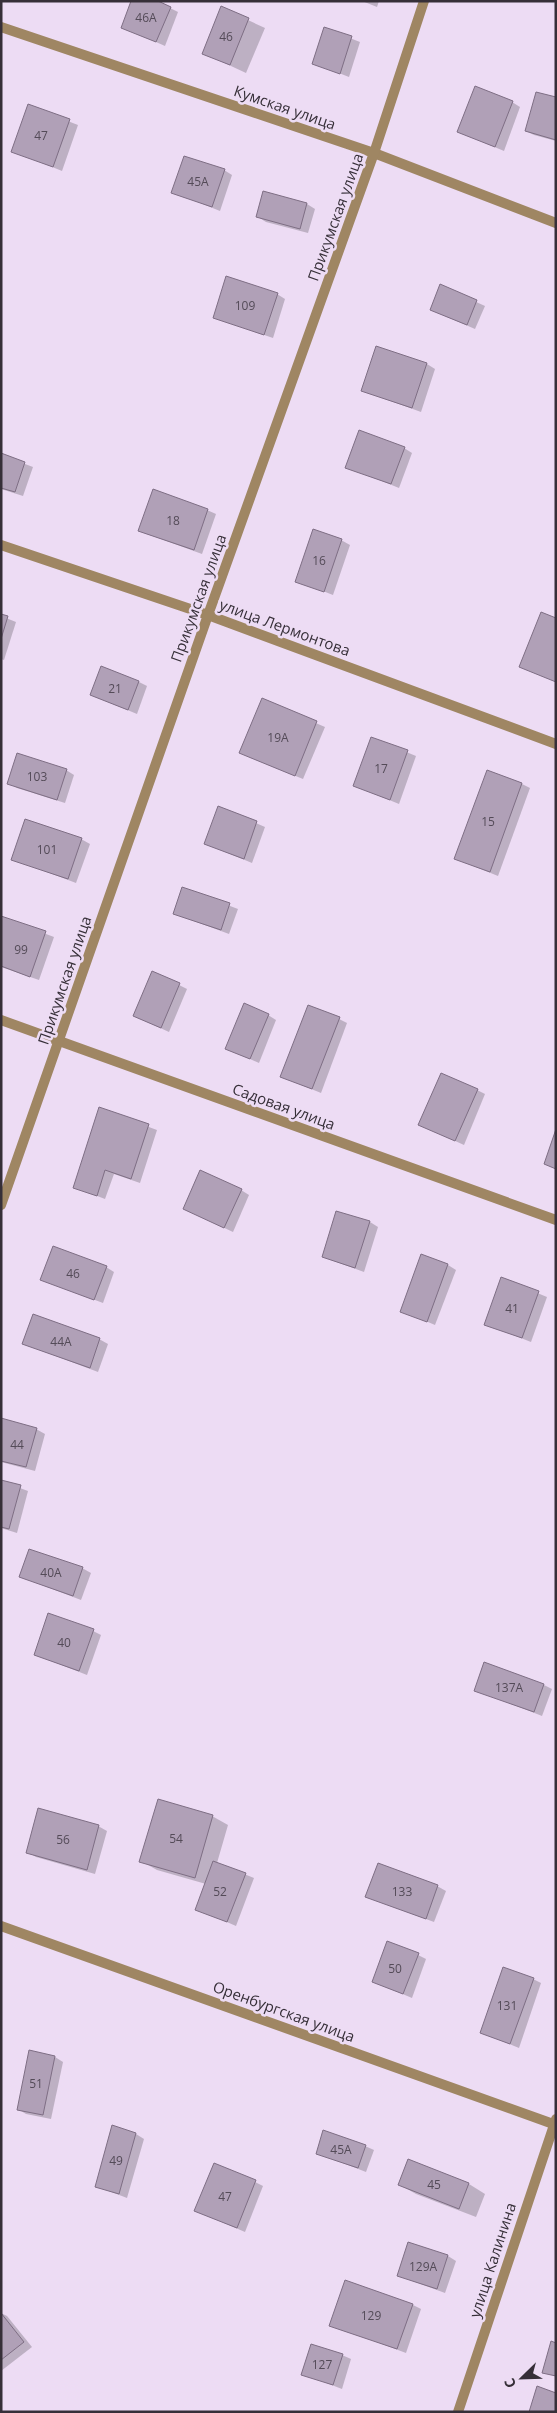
<svg xmlns="http://www.w3.org/2000/svg" width="557" height="2413" font-family="'Open Sans',sans-serif">
	<style>
		.shadow { fill: #0003 }
		.building { fill: #b0a0b7; stroke: #7e6e84 }
		.lines { fill: none; stroke-linecap: round; stroke-linejoin: round }
		.minor { stroke: #9f8663; stroke-width: 10 }
		.labels { text-anchor: middle; dominant-baseline: central; stroke-width: 5; stroke-linejoin: round; paint-order: stroke }
		.number-label { font-size: 12px; fill: #544b58 }
		.street-label { font-size: 15px; fill: #362f38; stroke: #eddcf4 }
	</style>
	<rect width="100%" height="100%" fill="#eddcf4"/>
	<g class="shadow">
		<polygon points="362,1 379,1 377,7"/>
		<polygon points="170,8 178,12 165,46 122,27"/>
		<polygon points="222,8 265,28 246,73 203,53"/>
		<polygon points="324,28 360,42 349,77 313,63"/>
		<polygon points="556,98 556,141 534,135 526,131"/>
		<polygon points="512,102 520,107 504,151 459,132"/>
		<polygon points="29,106 78,125 62,171 13,151"/>
		<polygon points="224,170 232,175 220,211 173,192"/>
		<polygon points="307,204 315,209 308,233 266,222 258,217"/>
		<polygon points="441,286 485,306 475,329 431,310"/>
		<polygon points="277,294 285,299 273,338 214,318"/>
		<polygon points="427,364 435,369 421,412 363,391"/>
		<polygon points="404,448 412,453 399,488 347,467"/>
		<polygon points="1,455 33,467 23,496 1,489"/>
		<polygon points="207,510 216,514 202,554 139,531"/>
		<polygon points="341,540 350,545 333,595 297,581"/>
		<polygon points="1,616 16,622 4,660 1,659"/>
		<polygon points="139,682 147,686 137,714 91,695"/>
		<polygon points="262,700 325,727 303,779 249,757"/>
		<polygon points="372,738 416,756 399,804 355,786"/>
		<polygon points="66,770 74,775 65,803 17,788 9,783"/>
		<polygon points="522,784 530,788 498,876 456,859"/>
		<polygon points="219,807 265,827 252,863 206,844"/>
		<polygon points="81,839 90,844 76,883 13,859"/>
		<polygon points="183,888 238,909 229,934 175,914"/>
		<polygon points="1,917 54,937 39,980 1,967"/>
		<polygon points="179,985 187,989 169,1032 134,1016"/>
		<polygon points="268,1015 276,1020 259,1063 226,1048"/>
		<polygon points="339,1019 347,1023 321,1093 282,1077"/>
		<polygon points="477,1090 485,1094 464,1145 420,1125"/>
		<polygon points="100,1109 157,1130 140,1183 114,1174 105,1199 74,1187"/>
		<polygon points="241,1190 249,1195 233,1232 184,1209"/>
		<polygon points="370,1222 378,1227 364,1272 323,1257"/>
		<polygon points="448,1265 456,1270 435,1325 402,1311"/>
		<polygon points="106,1267 114,1272 103,1303 42,1280"/>
		<polygon points="501,1278 547,1297 531,1342 485,1324"/>
		<polygon points="99,1339 108,1344 98,1372 24,1344"/>
		<polygon points="1,1419 36,1429 45,1434 35,1471 1,1462"/>
		<polygon points="1,1481 28,1491 17,1533 1,1528"/>
		<polygon points="82,1568 91,1573 81,1600 21,1577"/>
		<polygon points="93,1631 101,1635 87,1675 36,1655"/>
		<polygon points="544,1685 552,1689 542,1716 476,1690"/>
		<polygon points="212,1816 228,1825 217,1863 254,1878 236,1926 197,1909 206,1884 157,1870 141,1861"/>
		<polygon points="98,1826 107,1831 95,1874 36,1857 28,1852"/>
		<polygon points="437,1886 446,1891 434,1922 367,1897"/>
		<polygon points="418,1955 426,1959 412,1998 374,1982"/>
		<polygon points="533,1979 541,1983 519,2048 482,2033"/>
		<polygon points="55,2057 63,2062 51,2119 26,2114 18,2109"/>
		<polygon points="136,2134 144,2139 127,2198 96,2186"/>
		<polygon points="365,2146 374,2150 366,2172 317,2153"/>
		<polygon points="409,2161 469,2184 485,2194 476,2217 416,2194 400,2185"/>
		<polygon points="255,2182 263,2186 245,2232 196,2211"/>
		<polygon points="448,2256 456,2261 445,2293 399,2276"/>
		<polygon points="413,2305 421,2309 406,2353 331,2325"/>
		<polygon points="1,2313 7,2316 32,2347 1,2371"/>
		<polygon points="342,2355 351,2359 342,2389 303,2374"/>
	</g>
	<g class="building">
		<polygon points="131,1 158,1 171,7 156,42 121,28"/>
		<polygon points="221,6 249,18 230,65 202,54"/>
		<polygon points="324,27 352,36 340,74 312,64"/>
		<polygon points="475,86 513,101 495,147 457,132"/>
		<polygon points="536,92 556,97 556,140 525,131"/>
		<polygon points="28,104 70,119 53,167 11,152"/>
		<polygon points="184,156 225,169 212,207 171,193"/>
		<polygon points="263,191 307,203 300,229 256,217"/>
		<polygon points="226,276 278,293 264,335 213,318"/>
		<polygon points="440,284 477,300 467,325 430,310"/>
		<polygon points="376,346 427,363 412,408 361,391"/>
		<polygon points="359,430 405,447 391,484 345,468"/>
		<polygon points="1,453 25,462 15,492 1,488"/>
		<polygon points="153,489 208,509 194,550 138,531"/>
		<polygon points="313,529 342,539 324,592 295,582"/>
		<polygon points="541,612 556,618 556,682 519,667"/>
		<polygon points="1,614 8,616 1,639"/>
		<polygon points="101,666 139,681 128,710 90,695"/>
		<polygon points="262,698 317,721 295,776 239,753"/>
		<polygon points="371,737 408,750 390,800 353,786"/>
		<polygon points="17,753 67,769 57,800 7,784"/>
		<polygon points="487,770 522,783 490,872 454,859"/>
		<polygon points="218,806 257,821 244,859 204,844"/>
		<polygon points="25,819 82,838 68,879 11,860"/>
		<polygon points="182,887 230,903 221,930 173,914"/>
		<polygon points="1,916 46,931 30,977 1,966"/>
		<polygon points="152,971 180,983 161,1028 133,1016"/>
		<polygon points="244,1003 269,1014 250,1059 225,1049"/>
		<polygon points="308,1005 340,1017 312,1089 280,1077"/>
		<polygon points="441,1073 478,1089 455,1141 418,1125"/>
		<polygon points="99,1107 149,1124 131,1179 105,1170 97,1196 73,1188"/>
		<polygon points="556,1129 556,1169 544,1164"/>
		<polygon points="200,1170 242,1189 224,1228 183,1209"/>
		<polygon points="336,1211 370,1221 355,1268 322,1257"/>
		<polygon points="53,1246 107,1266 94,1300 40,1280"/>
		<polygon points="421,1254 448,1264 427,1322 400,1312"/>
		<polygon points="501,1277 539,1291 522,1338 484,1325"/>
		<polygon points="33,1314 100,1338 90,1368 22,1344"/>
		<polygon points="1,1418 37,1428 26,1467 1,1461"/>
		<polygon points="1,1480 21,1485 9,1529 1,1527"/>
		<polygon points="29,1549 83,1567 73,1596 19,1577"/>
		<polygon points="48,1613 94,1629 79,1671 34,1655"/>
		<polygon points="484,1662 544,1684 534,1712 474,1691"/>
		<polygon points="158,1799 213,1815 195,1878 139,1862"/>
		<polygon points="38,1808 99,1825 87,1870 26,1853"/>
		<polygon points="213,1861 246,1873 227,1922 195,1910"/>
		<polygon points="378,1863 438,1885 426,1919 365,1897"/>
		<polygon points="387,1941 419,1953 403,1994 372,1982"/>
		<polygon points="503,1967 534,1978 510,2044 480,2033"/>
		<polygon points="29,2050 55,2056 43,2115 17,2110"/>
		<polygon points="112,2125 136,2133 119,2194 95,2187"/>
		<polygon points="323,2130 366,2145 358,2168 316,2154"/>
		<polygon points="408,2159 469,2183 459,2209 398,2185"/>
		<polygon points="214,2163 256,2180 237,2228 194,2211"/>
		<polygon points="408,2242 448,2255 437,2289 397,2276"/>
		<polygon points="345,2280 413,2304 397,2349 329,2326"/>
		<polygon points="1,2313 24,2342 1,2360"/>
		<polygon points="551,2341 556,2343 556,2376 542,2373"/>
		<polygon points="311,2344 343,2354 333,2385 301,2375"/>
		<polygon points="537,2386 556,2393 556,2412 529,2412"/>
	</g>
	<g class="lines">
		<g class="minor">
			<polyline points="1,27 374,153 556,223"/>
			<polyline points="1,545 208,615 556,744"/>
			<polyline points="1,1020 556,1220"/>
			<polyline points="1,1205 208,615 374,153 424,1"/>
			<polyline points="1,1926 556,2125"/>
			<polyline points="458,2412 556,2119"/>
		</g>
	</g>
	<g class="labels">
		<g class="number-label">
			<text x="146" y="17">46А</text>
			<text x="226" y="36">46</text>
			<text x="41" y="135">47</text>
			<text x="198" y="181">45А</text>
			<text x="245" y="305">109</text>
			<text x="173" y="520">18</text>
			<text x="319" y="560">16</text>
			<text x="115" y="688">21</text>
			<text x="278" y="737">19А</text>
			<text x="381" y="768">17</text>
			<text x="37" y="776">103</text>
			<text x="488" y="821">15</text>
			<text x="47" y="849">101</text>
			<text x="21" y="949">99</text>
			<text x="73" y="1273">46</text>
			<text x="512" y="1308">41</text>
			<text x="61" y="1341">44А</text>
			<text x="17" y="1444">44</text>
			<text x="51" y="1572">40А</text>
			<text x="64" y="1642">40</text>
			<text x="509" y="1687">137А</text>
			<text x="176" y="1838">54</text>
			<text x="63" y="1839">56</text>
			<text x="220" y="1891">52</text>
			<text x="402" y="1891">133</text>
			<text x="395" y="1968">50</text>
			<text x="507" y="2005">131</text>
			<text x="36" y="2083">51</text>
			<text x="341" y="2149">45А</text>
			<text x="116" y="2160">49</text>
			<text x="434" y="2184">45</text>
			<text x="225" y="2196">47</text>
			<text x="423" y="2266">129А</text>
			<text x="371" y="2315">129</text>
			<text x="322" y="2364">127</text>
		</g>
		<g class="street-label">
			<text transform="translate(285 107) rotate(19)">Кумская улица</text>
			<text transform="translate(335 217) rotate(-70)">Прикумская улица</text>
			<text transform="translate(198 598) rotate(-70)">Прикумская улица</text>
			<text transform="translate(285 627) rotate(20)">улица Лермонтова</text>
			<text transform="translate(64 980) rotate(-71)">Прикумская улица</text>
			<text transform="translate(284 1106) rotate(20)">Садовая улица</text>
			<text transform="translate(284 2011) rotate(20)">Оренбургская улица</text>
			<text transform="translate(492 2260) rotate(-72)">улица Калинина</text>
		</g>
	</g>
	<rect width="557" height="2413" fill="none" stroke="#362f38" stroke-width="5"/>
	<g transform="translate(522 2378) rotate(247)" stroke="#eddcf4" stroke-width="4" paint-order="stroke">
	<path d="M0-4L9 19L0 12L-9 19Z" fill="#362f38"/>
	<text y="-8" font-size="14" font-weight="bold" text-anchor="middle" fill="#362f38">С</text>
	</g>
</svg>
